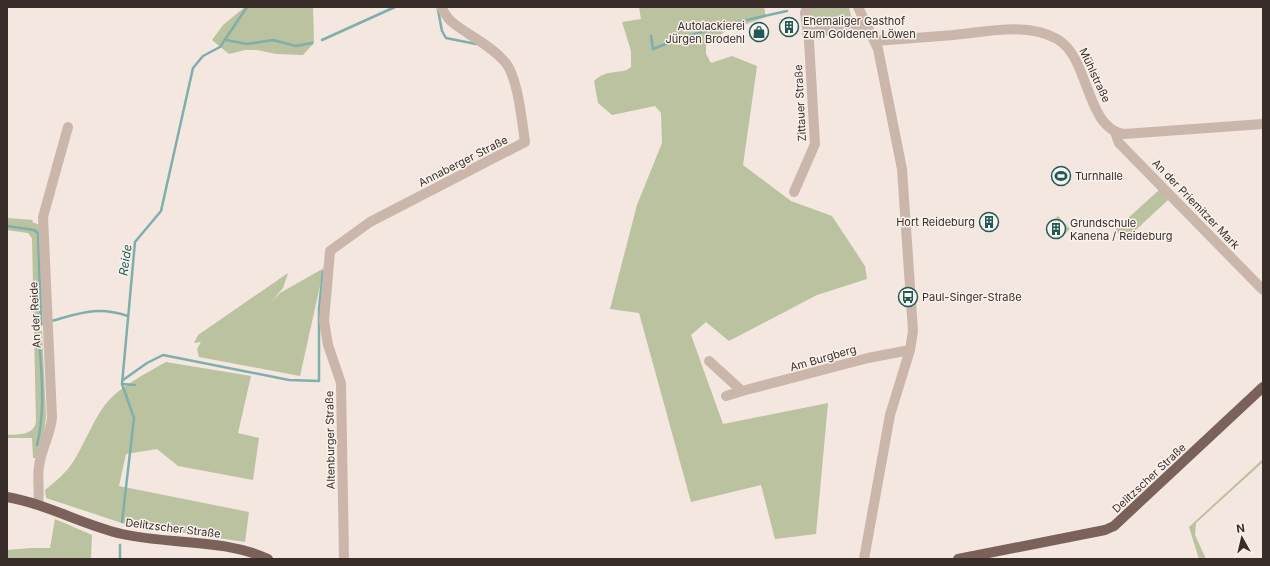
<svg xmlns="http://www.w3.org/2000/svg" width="1270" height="566" font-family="Inter,sans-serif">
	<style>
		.green { fill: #bac29f }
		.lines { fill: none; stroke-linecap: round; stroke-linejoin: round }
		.stream { stroke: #7eafac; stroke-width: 2.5 }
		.minor { stroke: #cbb6ab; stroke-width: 10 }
		.major { stroke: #7a625b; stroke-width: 10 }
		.labels { text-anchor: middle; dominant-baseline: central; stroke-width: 3; stroke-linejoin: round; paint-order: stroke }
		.poi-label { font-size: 11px; fill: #392d2a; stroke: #faf2ec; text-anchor: start }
		.street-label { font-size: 11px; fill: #392d2a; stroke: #faf2ec }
		.water-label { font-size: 12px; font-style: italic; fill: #205a57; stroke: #faf2ec }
	</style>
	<rect width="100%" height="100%" fill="#f3e7df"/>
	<g class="green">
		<polygon points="245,7 313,7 314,43 303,55 276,54 257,50 245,50 229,54 212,40 223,25"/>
		<path d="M639,7H764L766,17L724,32L706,45V54L711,63L732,56L757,66L743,165L791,201L832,216L865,266L867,279L817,295L729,341L706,322L691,335L723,424L828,403L816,534L775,539L761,485L691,502L639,313L610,309L637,205L662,143L661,113L655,106L612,115L598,103L594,81C607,68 623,75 631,67V51L622,22L641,19Z"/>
		<path d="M810,7H849L852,20L851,23L815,27C810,22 808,14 810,7Z"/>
		<polygon points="1159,190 1168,200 1125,240 1115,230"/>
		<polygon points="1058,216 1070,229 1058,240 1046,227"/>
		<path d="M7,218L33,220L32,222L40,225L43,325H36L37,330L42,331L46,416L44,433L37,458H33L32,438H7V435C19,434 33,436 36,422L32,238L28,233L7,230Z"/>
		<polygon points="324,268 300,376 199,357 197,349 201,342 194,343 198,335 288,273 283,288 271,302 280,293"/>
		<path d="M166,362L251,376L238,433L259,438L253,480L178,466L157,449L126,454L119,486L249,512L245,542L125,524L46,498L45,490C55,482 66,473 73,462C86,442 94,416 110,399C126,383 147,373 166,362Z"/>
		<polygon points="1263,459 1263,462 1196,523 1195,535 1206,559 1199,559 1189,527"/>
		<polygon points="55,519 92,535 91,559 7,559 7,550 31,548 50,548"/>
	</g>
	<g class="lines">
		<g class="stream">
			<polyline points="438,10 442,31 446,38 476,44"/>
			<path d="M651,36L653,49C696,31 741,21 787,11"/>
			<polyline points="226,40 247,44 273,40 296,46 312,43"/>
			<polyline points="322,40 395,7"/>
			<polyline points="7,226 34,230 38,233 41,325"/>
			<path d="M51,321C81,313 97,306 128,316"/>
			<polyline points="123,380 147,363 163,355 289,380 319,381 319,308 323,272"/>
			<polyline points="122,384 135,385"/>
			<path d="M37,445C46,409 41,371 39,335"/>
			<polyline points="122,522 134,418 122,384 135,242 161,211 193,68 203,56 220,47 247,7"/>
			<polyline points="120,559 120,545"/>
		</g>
		<g class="minor">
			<polyline points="858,7 878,49 902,169 913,331 910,350 890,415 864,559"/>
			<polyline points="807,33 866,26"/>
			<path d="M875,41C901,39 928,37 954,35C986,32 1027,22 1057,39C1090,57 1085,128 1124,134L1263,124"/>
			<polyline points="1115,132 1119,143 1263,290"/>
			<polyline points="794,192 815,144 809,41 805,13 807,7"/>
			<polyline points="709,361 742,391 868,358 910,350"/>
			<polyline points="726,396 742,391"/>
			<path d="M38,504C40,491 37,478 39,466C41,449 51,434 52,417L43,217L68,127"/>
			<path d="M344,559L341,383L328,345L324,321L330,251L370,222L525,142C522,122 518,77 505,62C491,45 469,36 452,22C447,18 444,12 441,7"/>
		</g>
		<g class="major">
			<path d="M7,497C47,504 83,525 122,534C170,545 223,538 268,559"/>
			<polyline points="958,559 1105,530 1114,526 1263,387"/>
		</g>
	</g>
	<defs>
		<g id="building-ring" transform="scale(1)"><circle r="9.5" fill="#faf2ec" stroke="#205a57" stroke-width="1.5"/><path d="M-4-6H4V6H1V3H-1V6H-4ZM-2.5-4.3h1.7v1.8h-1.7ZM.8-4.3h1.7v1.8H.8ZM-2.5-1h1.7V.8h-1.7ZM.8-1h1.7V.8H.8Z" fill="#205a57"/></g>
		<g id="shop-ring" transform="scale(1)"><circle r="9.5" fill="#faf2ec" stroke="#205a57" stroke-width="1.5"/><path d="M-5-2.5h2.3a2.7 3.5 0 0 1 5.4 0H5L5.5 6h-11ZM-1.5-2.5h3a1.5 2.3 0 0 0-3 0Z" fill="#205a57"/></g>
		<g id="stadium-ring" transform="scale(1)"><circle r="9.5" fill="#faf2ec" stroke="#205a57" stroke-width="1.5"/><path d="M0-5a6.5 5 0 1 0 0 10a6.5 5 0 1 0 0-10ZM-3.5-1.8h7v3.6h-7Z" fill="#205a57"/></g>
		<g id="bus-ring" transform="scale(1)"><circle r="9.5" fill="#faf2ec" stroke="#205a57" stroke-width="1.5"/><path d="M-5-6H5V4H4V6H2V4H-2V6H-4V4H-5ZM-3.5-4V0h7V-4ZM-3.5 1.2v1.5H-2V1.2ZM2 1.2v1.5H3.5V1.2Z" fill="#205a57"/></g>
	</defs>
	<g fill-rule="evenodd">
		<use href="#building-ring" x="789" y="27"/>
		<use href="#shop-ring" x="759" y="32"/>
		<use href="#stadium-ring" x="1061" y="176"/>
		<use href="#building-ring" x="989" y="222"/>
		<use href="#building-ring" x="1056" y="229"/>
		<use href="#bus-ring" x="908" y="297"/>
	</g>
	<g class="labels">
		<g class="poi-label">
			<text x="803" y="21">Ehemaliger Gasthof<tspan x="803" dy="13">zum Goldenen Löwen</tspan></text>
			<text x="745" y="26" text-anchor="end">Autolackierei<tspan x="745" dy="13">Jürgen Brodehl</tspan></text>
			<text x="1075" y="176">Turnhalle</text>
			<text x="975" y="222" text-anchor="end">Hort Reideburg</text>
			<text x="1070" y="223">Grundschule<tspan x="1070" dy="13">Kanena / Reideburg</tspan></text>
			<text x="922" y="297">Paul-Singer-Straße</text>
		</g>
		<g class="street-label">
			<text transform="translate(1095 75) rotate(65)">Mühlstraße</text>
			<text transform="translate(800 103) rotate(-93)">Zittauer Straße</text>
			<text transform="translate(463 161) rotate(-27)">Annaberger Straße</text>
			<text transform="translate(1196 204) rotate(46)">An der Priemitzer Mark</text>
			<text transform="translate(35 315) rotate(-93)">An der Reide</text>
			<text transform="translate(823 358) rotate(-16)">Am Burgberg</text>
			<text transform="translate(330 440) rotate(-91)">Altenburger Straße</text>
			<text transform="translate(1149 478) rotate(-43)">Delitzscher Straße</text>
			<text transform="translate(173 528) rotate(7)">Delitzscher Straße</text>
		</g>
		<g class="water-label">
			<text transform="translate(125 260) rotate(-82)">Reide</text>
		</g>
	</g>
	<rect width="1270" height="566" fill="none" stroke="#392d2a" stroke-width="16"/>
	<g transform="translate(1242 538) rotate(352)" stroke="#faf2ec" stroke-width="3" paint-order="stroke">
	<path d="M0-3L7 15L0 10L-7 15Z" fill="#392d2a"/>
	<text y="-6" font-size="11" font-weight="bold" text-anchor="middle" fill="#392d2a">N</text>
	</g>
</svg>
